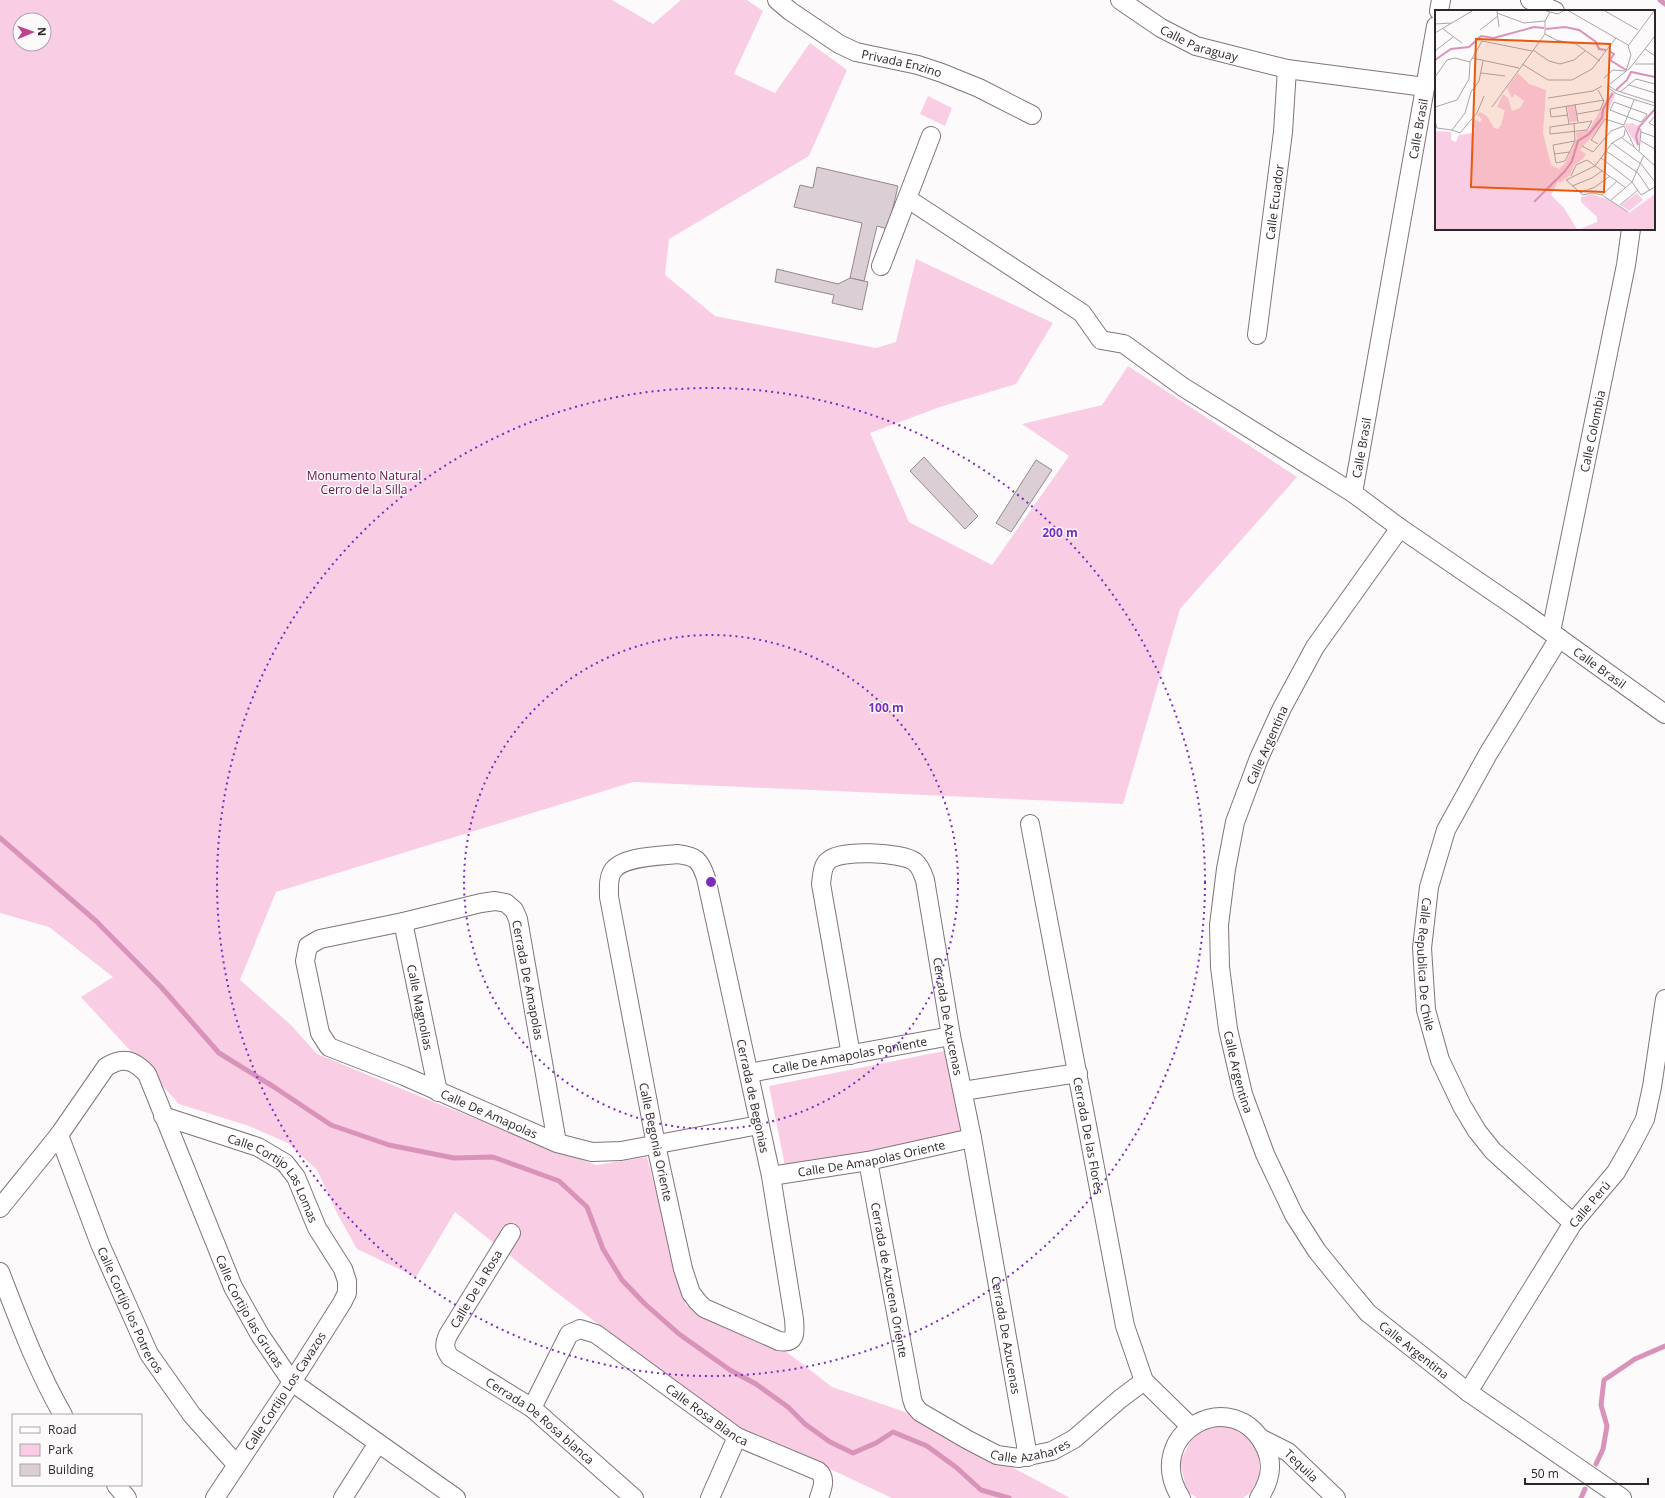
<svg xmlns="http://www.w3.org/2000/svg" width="1665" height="1498" font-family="'Open Sans',sans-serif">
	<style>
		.green { fill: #f9cee5; fill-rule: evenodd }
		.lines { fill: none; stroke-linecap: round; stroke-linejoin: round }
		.stream { stroke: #d993bb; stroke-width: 5 }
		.building { fill: #dcced5; stroke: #94868d }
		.minor-casing { stroke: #81747b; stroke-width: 20 }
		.minor { stroke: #fff; stroke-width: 18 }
		.ring { fill: none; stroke: #7b2cbf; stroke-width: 2; stroke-dasharray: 2 4 }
		.labels { text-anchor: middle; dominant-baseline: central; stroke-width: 3; stroke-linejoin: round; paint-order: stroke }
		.street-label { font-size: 12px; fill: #2d272a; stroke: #fdfafc }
		.park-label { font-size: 12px; fill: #631249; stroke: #fdfafc }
		.inset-river { fill: none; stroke: #d993bb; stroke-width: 2 }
		.inset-road { fill: none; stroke: #aaa6a8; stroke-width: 1 }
		.view { fill: #e8590c; fill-opacity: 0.15; stroke: #e8590c; stroke-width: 2 }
		.inset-edge { fill: none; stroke: #2d272a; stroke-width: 2 }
		.centre { fill: #7b2cbf; stroke: #fdfafc; stroke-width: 2 }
		.ring-label { font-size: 12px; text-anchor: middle; font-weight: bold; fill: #7b2cbf; stroke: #fdfafc; stroke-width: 3; stroke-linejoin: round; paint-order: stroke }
	</style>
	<rect width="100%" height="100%" fill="#fdfafc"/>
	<g class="green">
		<path d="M0,0H612L653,24L681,0H747L763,11L734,74L775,93L810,43L847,70L809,156L669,239L665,275L715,316L876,348L896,342L916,259L1053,323L1016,384L940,407L870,433L909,522L992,565L1069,456L1022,424L1102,405L1128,366L1297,477L1180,609L1123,804L633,782L276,892L240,980L291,1025L317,1054L441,1105L596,1165L647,1157L686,1305L775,1343L832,1387L914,1415L1070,1498H892L828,1468L739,1431L548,1286L455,1212L416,1277L357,1249L338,1215L317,1170L288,1143L249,1126L179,1104L81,997L113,977L49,927L0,913ZM20,20H44V44H20Z"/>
		<polygon points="928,96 952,108 945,126 920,114"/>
		<polygon points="949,1050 966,1135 786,1171 769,1086"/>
		<polygon points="1222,1423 1238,1430 1255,1444 1259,1460 1259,1477 1251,1492 1243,1498 1197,1498 1187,1491 1180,1462 1192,1438 1206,1426"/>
	</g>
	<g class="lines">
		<g class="stream">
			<polyline points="1660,0 1665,4"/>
			<polyline points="0,838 96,921 162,988 219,1053 274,1087 331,1125 389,1145 454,1158 493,1157 559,1181 587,1207 603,1249 622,1280 645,1304 679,1334 730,1370 756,1384 788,1407 805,1424 830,1442 853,1453 876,1443 893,1432 927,1446 957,1468 981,1490 1009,1498"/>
			<polyline points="1596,1464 1603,1449 1607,1426 1601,1405 1604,1380 1635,1359 1665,1346"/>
			<polyline points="1581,1498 1585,1489"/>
		</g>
	</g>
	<g class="building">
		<polygon points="817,167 898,186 888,229 877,226 864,281 850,278 862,223 794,207 800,185 813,188"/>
		<polygon points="777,269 838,284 850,278 868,282 862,310 832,303 834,295 775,282"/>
		<polygon points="924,457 978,516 965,529 910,471"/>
		<polygon points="1036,460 1052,470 1011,532 996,523"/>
	</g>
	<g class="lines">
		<g class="minor-casing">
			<g id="minor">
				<path id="s1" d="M777,0L790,11L839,44L856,52L918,65L942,73L979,88L1032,115"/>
				<path id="s2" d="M1120,0L1161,28L1196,46L1287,69L1425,87"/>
				<polyline points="1530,0 1555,11"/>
				<polyline points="1439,11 1441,0"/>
				<path id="s3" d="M908,199L1082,313L1101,340L1124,344L1183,387L1353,493L1400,528L1520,610L1665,714"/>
				<polyline points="881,266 931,136"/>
				<path id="s4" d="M1257,335L1283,132L1287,69"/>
				<path id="s5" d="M1353,493L1436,26"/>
				<path id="s6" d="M1400,528L1315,647L1282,708L1259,758L1235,822L1226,869L1219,925L1220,967L1228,1029L1243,1094L1265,1154L1294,1215L1317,1251L1347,1288L1368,1313L1468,1392L1622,1498"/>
				<path id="s7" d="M1551,632L1626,265L1631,229"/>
				<path id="s8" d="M1559,638L1488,754L1446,830L1429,887L1422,948L1426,1010L1440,1060L1462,1106L1477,1131L1493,1151L1573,1223"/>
				<path id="s9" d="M1030,824L1125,1326L1144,1381L1190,1426"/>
				<path d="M677,854C696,856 700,860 706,878L771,1176L794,1319C795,1332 797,1344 779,1341L704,1308L698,1302L691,1293L683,1269L656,1145L609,897C609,889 608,879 612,872C621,856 660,856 677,854Z"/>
				<path id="s10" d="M403,922L438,1092"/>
				<path id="s11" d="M851,1055L821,884C822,877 822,866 828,861C840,849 902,852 915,862C920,866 923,874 925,880L951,1036L972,1138L1028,1457"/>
				<path id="s12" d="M749,1073L951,1036"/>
				<polyline points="963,1091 1078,1073"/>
				<path id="s13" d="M163,1116L258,1147L285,1163L296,1177L317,1228L343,1269L347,1281V1293L342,1303L292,1382L215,1498"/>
				<path id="s14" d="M59,1135L100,1244L149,1354L192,1415L236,1464"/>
				<path id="s15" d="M557,1143L518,919L514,910L506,903L495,901L481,903L403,922L320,939L308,946L305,961L320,1033L329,1047L404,1076L557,1143L592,1152L621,1151L759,1125"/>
				<path id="s16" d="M868,1161L912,1399L914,1405L920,1412L968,1440L997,1455L1019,1458L1052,1451L1074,1439L1120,1399L1144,1381"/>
				<path id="s17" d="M771,1176L868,1161L972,1138"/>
				<path id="s18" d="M0,1208L59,1135L106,1067C123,1056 134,1060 147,1074L233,1287L260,1335L292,1382L456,1498"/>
				<path id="s19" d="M511,1233L448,1335C444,1344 444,1349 450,1357L532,1408L634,1498"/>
				<path d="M0,1272C19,1321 37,1370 63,1415"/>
				<path id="s20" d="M1468,1392L1573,1223L1616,1172L1632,1144L1645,1119L1652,1087L1665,999"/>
				<path id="s21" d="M532,1408L569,1334L580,1329L596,1334L737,1437L818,1471C827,1478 822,1489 819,1498"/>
				<path id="s22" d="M1262,1439L1288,1452L1336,1498"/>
				<polyline points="116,1485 127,1498"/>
				<polyline points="343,1498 378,1443"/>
				<polyline points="710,1498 737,1437"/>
				<path d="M1181,1498C1140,1433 1235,1381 1266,1449C1274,1466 1269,1483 1259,1498"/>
			</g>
		</g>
		<use href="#minor" class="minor"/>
	</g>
	<g class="ring">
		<circle cx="711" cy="882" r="247"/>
		<circle cx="711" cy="882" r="494"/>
	</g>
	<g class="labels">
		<g class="street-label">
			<text stroke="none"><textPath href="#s2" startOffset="91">Calle Paraguay</textPath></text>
			<text stroke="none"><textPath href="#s1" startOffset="142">Privada Enzino</textPath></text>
			<text stroke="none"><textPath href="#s5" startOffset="370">Calle Brasil</textPath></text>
			<text stroke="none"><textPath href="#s4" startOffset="134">Calle Ecuador</textPath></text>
			<text stroke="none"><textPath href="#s7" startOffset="205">Calle Colombia</textPath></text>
			<text stroke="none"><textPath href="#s5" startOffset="46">Calle Brasil</textPath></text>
			<text stroke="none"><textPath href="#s3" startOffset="840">Calle Brasil</textPath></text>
			<text transform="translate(1267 745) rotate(-66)">Calle Argentina</text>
			<text stroke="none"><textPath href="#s8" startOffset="360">Calle Republica De Chile</textPath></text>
			<text transform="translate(528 980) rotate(79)">Cerrada De Amapolas</text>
			<text stroke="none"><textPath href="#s10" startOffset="87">Calle Magnolias</textPath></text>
			<text stroke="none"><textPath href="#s11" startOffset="447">Cerrada De Azucenas</textPath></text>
			<text stroke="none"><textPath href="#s12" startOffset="102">Calle De Amapolas Poniente</textPath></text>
			<text stroke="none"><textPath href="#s6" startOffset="592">Calle Argentina</textPath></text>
			<text transform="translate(753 1096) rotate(78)">Cerrada de Begonias</text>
			<text stroke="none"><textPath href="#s15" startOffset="731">Calle De Amapolas</textPath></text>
			<text stroke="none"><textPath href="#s9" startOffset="317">Cerrada De las Flores</textPath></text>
			<text transform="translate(656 1142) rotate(78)">Calle Begonia Oriente</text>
			<text stroke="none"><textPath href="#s17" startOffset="102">Calle De Amapolas Oriente</textPath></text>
			<text stroke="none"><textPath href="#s13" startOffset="133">Calle Cortijo Las Lomas</textPath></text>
			<text stroke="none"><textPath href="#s20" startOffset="224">Calle Perú</textPath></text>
			<text stroke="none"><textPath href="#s16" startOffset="121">Cerrada de Azucena Oriente</textPath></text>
			<text transform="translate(476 1289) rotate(-59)">Calle De la Rosa</text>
			<text stroke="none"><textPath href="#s14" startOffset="189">Calle Cortijo los Potreros</textPath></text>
			<text stroke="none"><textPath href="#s18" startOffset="482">Calle Cortijo las Grutas</textPath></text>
			<text stroke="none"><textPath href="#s11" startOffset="771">Cerrada De Azucenas</textPath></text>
			<text stroke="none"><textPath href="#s6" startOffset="928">Calle Argentina</textPath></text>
			<text transform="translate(285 1391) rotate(-57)">Calle Cortijo Los Cavazos</text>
			<text stroke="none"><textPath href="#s21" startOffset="249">Calle Rosa Blanca</textPath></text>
			<text stroke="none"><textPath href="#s19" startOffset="254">Cerrada De Rosa blanca</textPath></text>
			<text stroke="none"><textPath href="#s16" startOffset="380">Calle Azahares</textPath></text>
			<text stroke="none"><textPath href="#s22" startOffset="48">Tequila</textPath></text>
		</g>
		<g class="park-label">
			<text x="364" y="475">Monumento Natural<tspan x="364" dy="14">Cerro de la Silla</tspan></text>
		</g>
	</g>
	<g transform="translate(1435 10)">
		<rect width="220" height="220" fill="#fdfafc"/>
		<path d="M83,63L94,74L111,80L108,123L116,155L124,159L131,152L142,128L141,123L154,120L174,85L176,82L181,83L166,116L145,140L151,144L148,149L139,155L135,165L125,173L123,171L116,185L129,198L142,219H0V121L16,122V130L21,132L24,125L38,123L40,119L36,114L39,109L45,112L47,109L42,105L45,102L52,106L59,118L63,119L66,115L70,100L62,97L68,84L73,88L77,101L85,98L89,91L80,84L77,88L72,78ZM140,95L143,111L135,112L132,96ZM198,113L207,119L203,137L191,118L190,114ZM202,183L208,190L194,201L186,195ZM157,184L175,190L194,203L220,184V219H145L162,212V207L146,192V187Z" fill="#f9cee5"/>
		<path class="inset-river" d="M111,19L130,17L144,20L161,32L164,39L171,40M174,41L179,44L175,50L191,60M0,50L16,39L34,37L46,26L59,28L99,17L109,18M181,80L192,70L196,62L220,67M203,135L201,126L204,117L220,99M99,192L130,161L137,151L143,131L154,124L167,108L168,99L178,83"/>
		<path class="inset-road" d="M62,1L64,17M111,1L123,4L128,1M134,1L193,35M170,1L203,20M62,3L89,13L110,11M0,14L16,13M8,19L27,33M45,20L63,6M0,23L37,1M110,24L121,30L141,34L165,51M210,39L220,46M98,40L114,51L125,54L139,50L150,41M0,41L18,27M37,48L84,58M87,54L113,70H137L157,59L181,28M200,54H220M191,61L196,45L193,36L219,1M46,63L70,66M0,67L12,50L20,48L35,52M169,68L178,60L190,61M175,74L195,58L220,26M194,75L220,83M174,76L180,80L220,93M172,77L182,84L220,96M185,82L201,69L220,74M113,88L158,81L167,76M179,92L212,104V105L206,112L175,100ZM140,94L143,112M131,96L134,114M0,97L22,90L34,69L35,52L47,31L97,41M57,97L110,24V11L115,2M142,104L165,100L169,91L163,80M133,105L116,107L115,99L169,90M220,106L214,113L220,116M0,111L2,118L17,120L25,123L42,103L49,86M157,111L152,120L115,124V117ZM139,113L140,131L130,151L121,153L118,135L140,131M189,115L199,90M189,116L200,138L220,156M204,118L206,122L204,141M17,120L30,103L36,82L44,71L48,51M190,120L189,126L177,133L160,156L131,170L148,185L157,183L167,185L193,202M206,122L220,127M187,128L199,137M206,131L220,139M177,133L206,154L220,172M163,134L156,130L170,109L189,115M147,136L158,142L176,121L189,116M171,141L203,163L215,181M119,144L135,142M166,148L197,172L206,185L220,177M136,166L141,155L152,150L191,178M137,176L157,168L167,161M145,183L160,177L175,166M167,185L182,171M176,190L197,172L209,145M185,195L203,180"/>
		<path class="view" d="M41,29L175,34L169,182L36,177Z"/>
		<rect width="220" height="220" class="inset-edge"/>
	</g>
	<circle cx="711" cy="882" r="6" class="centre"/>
	<g class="ring-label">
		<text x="1060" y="537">200 m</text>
		<text x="886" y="712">100 m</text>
	</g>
	<rect x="12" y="1414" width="130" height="72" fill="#fdfafc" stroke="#aaa6a8"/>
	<rect x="20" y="1427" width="20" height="6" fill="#ffffff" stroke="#aaa6a8"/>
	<text x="48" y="1434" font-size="12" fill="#2d272a">Road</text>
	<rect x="20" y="1444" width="20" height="12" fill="#f9cee5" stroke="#aaa6a8"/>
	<text x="48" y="1454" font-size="12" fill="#2d272a">Park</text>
	<rect x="20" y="1464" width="20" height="12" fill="#dcced5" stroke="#aaa6a8"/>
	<text x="48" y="1474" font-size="12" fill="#2d272a">Building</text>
	<g transform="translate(32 32) rotate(88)"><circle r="19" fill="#fdfafc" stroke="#aaa6a8"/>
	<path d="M0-3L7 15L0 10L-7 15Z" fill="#be4292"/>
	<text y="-6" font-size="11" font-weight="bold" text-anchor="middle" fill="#2d272a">N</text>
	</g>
	<path d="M1525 1478v6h123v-6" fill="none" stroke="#2d272a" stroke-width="2"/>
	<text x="1531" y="1478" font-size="12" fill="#2d272a" stroke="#fdfafc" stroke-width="3" paint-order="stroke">50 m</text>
</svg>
